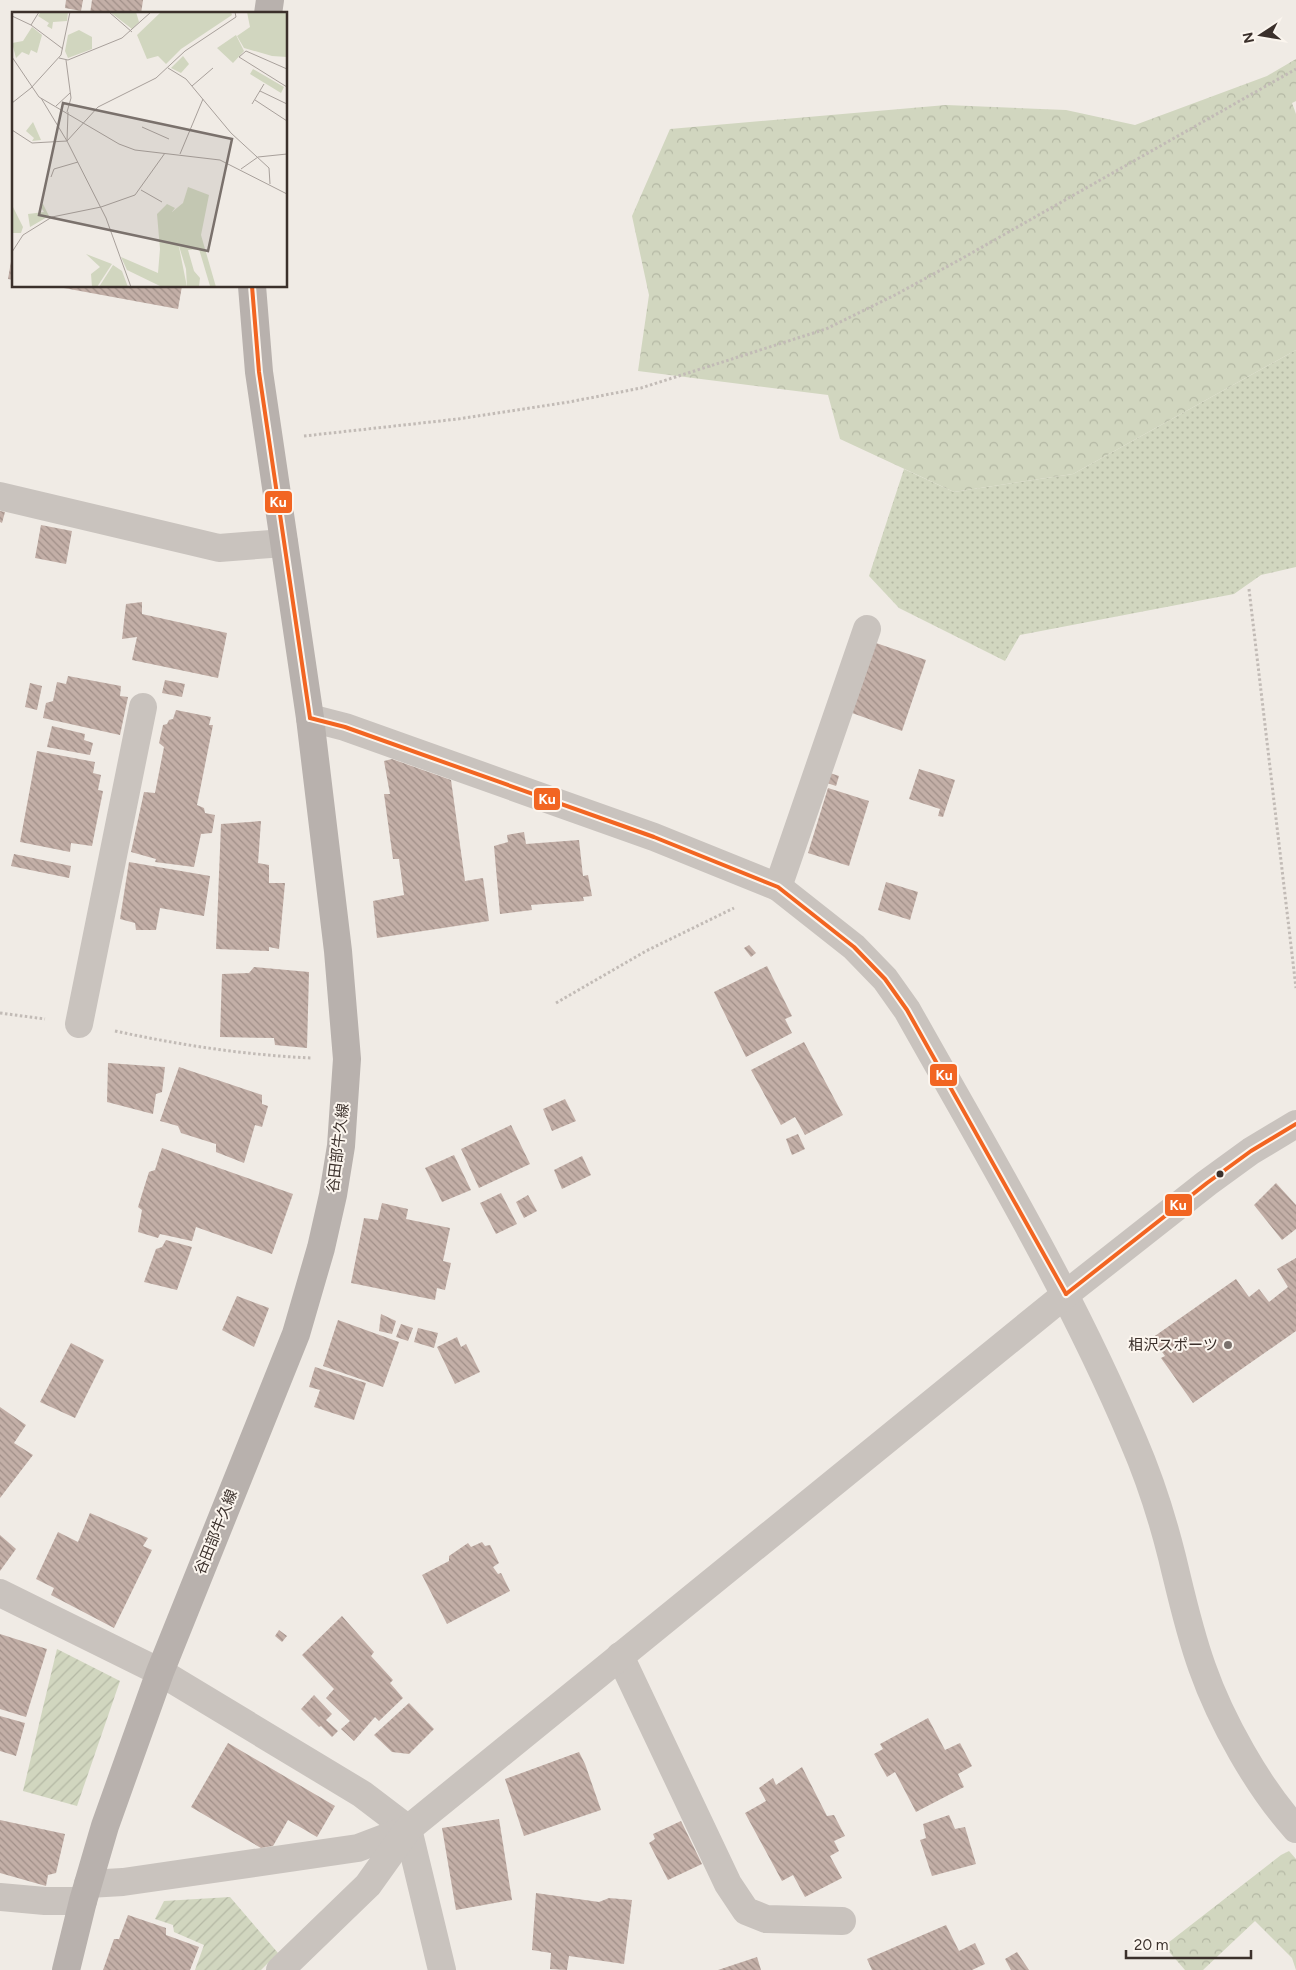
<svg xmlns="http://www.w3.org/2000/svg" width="1296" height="1970" font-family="Figtree,'Noto Sans JP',sans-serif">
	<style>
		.grass { fill: url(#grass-dots) }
		.forest { fill: url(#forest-crowns) }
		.garden { fill: url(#garden-furrows) }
		.building { fill: url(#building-back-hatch) }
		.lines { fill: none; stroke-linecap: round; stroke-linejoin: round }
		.path { stroke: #c2bbb6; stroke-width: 3; stroke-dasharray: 2.5 2.5; stroke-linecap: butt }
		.minor { stroke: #c9c3be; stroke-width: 28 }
		.major { stroke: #b8b1ad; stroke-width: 28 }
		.bus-1-casing { stroke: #fbf5ee; stroke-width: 8 }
		.bus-1 { stroke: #f26522; stroke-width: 4 }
		.bus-dot { fill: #3b302b; stroke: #fbf5ee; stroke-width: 2 }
		.poi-dot { fill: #7a716c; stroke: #fbf5ee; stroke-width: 2 }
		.labels { text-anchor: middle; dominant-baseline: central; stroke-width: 4; stroke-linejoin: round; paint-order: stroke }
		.street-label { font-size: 15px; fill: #3b302b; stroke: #fbf5ee }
		.poi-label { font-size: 15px; fill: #3b302b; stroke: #fbf5ee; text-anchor: end }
		.inset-road { fill: none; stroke: #a8a09b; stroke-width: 1 }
		.view { fill: #7a716c; fill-opacity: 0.15; stroke: #7a716c; stroke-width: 2.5 }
		.inset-edge { fill: none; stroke: #3b302b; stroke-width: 2.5 }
		.line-badge { stroke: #fbf5ee; stroke-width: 2 }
		.badge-label { font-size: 14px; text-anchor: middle; font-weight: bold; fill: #fff }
	</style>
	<defs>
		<pattern id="grass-dots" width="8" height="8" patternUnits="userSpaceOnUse" patternTransform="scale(1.25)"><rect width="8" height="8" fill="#d1d6bf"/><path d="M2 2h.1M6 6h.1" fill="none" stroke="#b4b8a4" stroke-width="1.8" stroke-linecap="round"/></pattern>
		<pattern id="forest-crowns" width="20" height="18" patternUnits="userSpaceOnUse" patternTransform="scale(1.25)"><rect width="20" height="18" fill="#d1d6bf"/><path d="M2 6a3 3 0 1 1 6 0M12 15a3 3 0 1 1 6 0" fill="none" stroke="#b4b8a4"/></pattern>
		<pattern id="garden-furrows" width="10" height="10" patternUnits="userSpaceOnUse" patternTransform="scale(1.25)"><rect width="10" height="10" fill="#d1d6bf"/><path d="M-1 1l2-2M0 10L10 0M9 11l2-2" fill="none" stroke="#b4b8a4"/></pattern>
		<pattern id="building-back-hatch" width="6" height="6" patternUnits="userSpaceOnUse" patternTransform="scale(1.25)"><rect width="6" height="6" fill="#c3afa7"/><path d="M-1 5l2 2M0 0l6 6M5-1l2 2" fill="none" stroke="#a08f88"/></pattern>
	</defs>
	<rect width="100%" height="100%" fill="#f0ebe5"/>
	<polygon class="grass" points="1296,350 1296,567 1261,575 1234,594 1020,635 1005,661 899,608 869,576 904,469 954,492 1073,474"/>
	<g class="forest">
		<polygon points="1296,59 1296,101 1292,103 1296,114 1296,350 1073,474 954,492 840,439 828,395 638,371 649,295 632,216 670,129 946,105 1066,110 1135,125 1267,76"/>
		<polygon points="1289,1851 1296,1859 1296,1970 1292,1958 1255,1921 1203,1970 1185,1970 1164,1946 1281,1855"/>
	</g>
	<g class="garden">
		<polygon points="57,1649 120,1681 77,1806 23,1791"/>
		<polygon points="230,1897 278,1953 261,1970 195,1970 204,1945 174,1932 173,1925 155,1919 164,1901"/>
	</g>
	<g class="building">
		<polygon points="66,0 83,0 81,11 65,8"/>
		<polygon points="92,0 143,0 141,14 90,14"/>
		<polygon points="13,250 14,250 14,280 8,279"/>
		<polygon points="53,286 182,286 178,309"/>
		<polygon points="0,511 5,512 2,523 0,522"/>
		<polygon points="41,525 72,531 66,564 35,558"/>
		<polygon points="142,602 142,614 227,633 218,678 132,660 137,637 122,639 126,604"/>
		<polygon points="876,643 926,660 902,731 852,713"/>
		<polygon points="68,676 121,686 120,696 128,697 120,735 43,718 46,703 53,701 57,682 66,684"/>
		<polygon points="165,680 185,684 182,697 162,693"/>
		<polygon points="30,683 42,686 37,710 25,707"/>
		<polygon points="176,710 211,717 209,725 213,725 197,805 204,808 205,813 215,815 212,833 201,834 194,867 155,862 156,859 131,852 144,792 155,793 164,747 159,743 163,725 167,724 169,720 173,719"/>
		<polygon points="52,726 85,734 84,740 93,743 90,755 47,747"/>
		<polygon points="37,751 95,762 93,773 101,775 98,790 103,791 92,846 71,843 70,852 20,842"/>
		<polygon points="392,759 451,780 465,881 483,878 489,921 377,938 373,901 404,895 399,859 393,859 384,794 390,794 384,761"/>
		<polygon points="919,769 955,780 943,817 938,816 940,809 909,799"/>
		<polygon points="830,773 839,776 836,786 827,783"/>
		<polygon points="828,788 869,801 849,866 808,853"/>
		<polygon points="261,821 258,863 269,865 269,883 285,883 279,949 269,947 269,951 216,949 221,824"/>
		<polygon points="524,832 526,844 579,840 583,876 588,875 592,896 583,897 584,901 531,905 532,910 500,914 494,846 508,842 507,835"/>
		<polygon points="14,854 71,866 69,878 11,866"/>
		<polygon points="129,862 210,876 204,916 160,908 156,930 136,930 135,923 120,919"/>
		<polygon points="886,882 918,892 910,920 878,910"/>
		<polygon points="749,945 756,953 751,957 744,948"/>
		<polygon points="767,966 792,1016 785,1019 792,1033 746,1057 714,992"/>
		<polygon points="254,967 309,972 307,1048 275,1045 274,1038 220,1037 222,974 249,973"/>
		<polygon points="804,1042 843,1115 805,1135 795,1117 781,1125 751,1070"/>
		<polygon points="108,1063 165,1067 162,1092 156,1094 153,1114 107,1102"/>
		<polygon points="179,1067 262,1095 262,1104 268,1106 262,1127 255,1125 244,1163 216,1152 216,1144 181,1133 178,1126 160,1121"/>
		<polygon points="565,1099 576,1121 552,1131 543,1109"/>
		<polygon points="511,1125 530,1164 479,1188 461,1149"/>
		<polygon points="798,1134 805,1149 792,1155 786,1139"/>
		<polygon points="162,1148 293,1194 272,1254 196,1227 192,1241 160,1234 158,1238 138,1232 142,1210 138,1207 149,1172 155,1170"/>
		<polygon points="454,1155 471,1190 442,1202 425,1168"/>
		<polygon points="582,1156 591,1175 562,1189 554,1170"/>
		<polygon points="1276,1183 1296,1205 1296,1229 1282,1240 1254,1205"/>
		<polygon points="501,1193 517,1224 496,1234 480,1203"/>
		<polygon points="528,1195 537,1211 524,1218 516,1202"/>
		<polygon points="382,1203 408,1209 406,1219 450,1228 443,1261 451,1263 445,1290 437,1288 435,1300 351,1283 364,1218 378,1220"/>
		<polygon points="166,1240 192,1247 177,1290 144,1282 156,1249 162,1247"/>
		<polygon points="1296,1258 1296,1331 1193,1403 1161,1358 1165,1356 1152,1338 1236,1279 1249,1297 1259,1289 1269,1302 1288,1287 1277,1269"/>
		<polygon points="237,1296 269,1308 254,1347 222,1330"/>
		<polygon points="381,1314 396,1321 392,1334 379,1331"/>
		<polygon points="338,1320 399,1342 383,1387 323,1366"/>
		<polygon points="401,1324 413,1328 408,1341 396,1337"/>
		<polygon points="418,1328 438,1333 434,1348 414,1342"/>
		<polygon points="457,1337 461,1347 466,1344 480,1372 455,1384 437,1347"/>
		<polygon points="71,1343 104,1360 75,1418 40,1402"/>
		<polygon points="315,1367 366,1383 354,1420 314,1407 320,1390 309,1387"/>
		<polygon points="0,1407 26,1425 14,1443 33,1455 0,1498"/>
		<polygon points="90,1513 148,1538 143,1546 152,1550 114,1628 51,1595 54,1588 36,1579 58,1532 78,1542"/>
		<polygon points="0,1535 16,1549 0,1571"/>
		<polygon points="482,1542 485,1546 490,1545 499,1563 493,1567 498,1574 501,1573 510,1591 447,1624 422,1575 449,1561 449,1556 468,1543 471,1547"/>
		<polygon points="342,1616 374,1652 371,1656 393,1680 390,1683 403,1698 379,1721 375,1717 354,1741 341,1729 350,1721 326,1698 334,1689 302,1655"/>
		<polygon points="279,1630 287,1636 282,1642 275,1636"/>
		<polygon points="0,1634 47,1649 26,1717 0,1709"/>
		<polygon points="314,1695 332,1714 326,1720 338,1731 332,1737 321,1726 319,1727 301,1709"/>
		<polygon points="409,1703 434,1729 409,1754 392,1752 374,1735"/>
		<polygon points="0,1716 25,1723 16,1756 0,1751"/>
		<polygon points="928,1718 945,1750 960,1743 972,1766 958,1774 964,1787 916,1812 895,1772 887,1777 874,1754 883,1749 880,1744"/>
		<polygon points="228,1743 335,1806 317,1837 288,1820 273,1846 261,1848 191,1807"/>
		<polygon points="579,1752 585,1764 601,1810 524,1836 505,1779"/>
		<polygon points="802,1767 827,1816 834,1815 845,1836 834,1841 839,1851 830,1856 842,1878 805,1897 793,1875 782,1881 745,1813 766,1801 759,1788 773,1778 776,1785"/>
		<polygon points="949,1815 955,1829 965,1827 976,1864 932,1876 920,1840 926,1838 923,1824"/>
		<polygon points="499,1819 512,1900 456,1910 442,1828"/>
		<polygon points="0,1820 65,1834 56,1873 48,1875 46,1886 0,1873"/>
		<polygon points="681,1821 702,1864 668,1880 649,1843 655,1839 653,1834"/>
		<polygon points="536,1893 599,1902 609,1898 632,1900 624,1964 569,1956 567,1970 550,1969 551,1953 532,1950"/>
		<polygon points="128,1915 166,1928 166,1935 199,1947 190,1970 103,1970 114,1939 119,1939"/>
		<polygon points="946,1925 959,1951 975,1943 985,1964 972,1970 872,1970 867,1959"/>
		<polygon points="1017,1952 1029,1970 1011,1970 1005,1959"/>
		<polygon points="757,1957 761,1970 718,1970"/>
	</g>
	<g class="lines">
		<g class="path">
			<polyline points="304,436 458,419 569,402 641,388 826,329 895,295 961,259 1296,69"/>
			<polyline points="1249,589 1296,988"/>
			<polyline points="556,1003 646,951 734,908"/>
			<polyline points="0,1013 45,1019"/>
			<path d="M115,1031C180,1045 245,1055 311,1058"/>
		</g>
		<g class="minor">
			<polyline points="0,496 219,548 284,543"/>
			<path d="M310,718L345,727L654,837L778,887L854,947L885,979L907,1010C986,1151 1070,1290 1133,1440C1149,1477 1162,1517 1172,1557C1181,1594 1189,1631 1202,1667C1221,1721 1258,1787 1296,1829"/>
			<polyline points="778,887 867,629"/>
			<polyline points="79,1024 143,707"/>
			<polyline points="0,1593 160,1672 362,1794 408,1829 442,1970"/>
			<polyline points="620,1656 728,1884 746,1911 766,1919 842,1921"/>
			<polyline points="88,1884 123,1882 358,1848 408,1829"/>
			<polyline points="0,1897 45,1901 83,1901"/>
			<polyline points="280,1970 368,1885 408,1829 1066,1294 1207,1183 1251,1151 1296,1124"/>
		</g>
		<g class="major">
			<polyline points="268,14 270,0"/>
			<polyline points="66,1970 83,1901 105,1826 160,1672 296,1334 321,1248 333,1195 341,1146 347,1059 338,951 310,718 259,372 252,286"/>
		</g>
		<g class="bus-1-casing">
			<g id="bus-1">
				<polyline points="252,286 259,372 310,718"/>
				<polyline points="310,718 345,727 654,837 778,887 854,947 885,979 907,1010 1066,1294"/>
				<polyline points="1066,1294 1207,1183 1251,1151 1296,1124"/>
			</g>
		</g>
		<use href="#bus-1" class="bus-1"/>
	</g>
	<circle class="bus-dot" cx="1220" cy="1174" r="4.5"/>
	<circle class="poi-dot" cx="1228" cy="1345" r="5"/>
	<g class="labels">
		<g class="street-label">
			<text transform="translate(338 1148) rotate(-83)">谷田部牛久線</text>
			<text transform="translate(216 1532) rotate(-68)">谷田部牛久線</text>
		</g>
		<g class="poi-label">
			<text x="1218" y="1345">相沢スポーツ</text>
		</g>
	</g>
	<g transform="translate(12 12)">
		<rect width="275" height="275" fill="#f0ebe5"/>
		<path d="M98,0H124L127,10L120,17ZM241,57L272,75L269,81L238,62ZM155,192L163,196L160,200L175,275H150L115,258L109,245L146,261L148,237L145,202ZM74,242L100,252L85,275H80L79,262L88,255Z" fill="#d1d6bf"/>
		<path d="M67,18L80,25V37L56,46L53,39L56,23ZM224,23L232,39L221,51L205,36ZM176,175L197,183L189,223L204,275L198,274L187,237L176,238L182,259L188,266L187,275H175L174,257L160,211V200L171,191ZM31,192L37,204L18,215L16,202L32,200L28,194ZM0,193L11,215L9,221H0ZM101,253L110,259L116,275H87Z" fill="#d1d6bf"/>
		<path d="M29,0H56L55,9L41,10L40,17L35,14L37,11L26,4ZM20,15L30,23L25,41L19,38L17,43L10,40L4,46L0,31L11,29ZM171,44L177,52L169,61L159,56ZM21,110L29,128L20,129L22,126L14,119Z" fill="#d1d6bf"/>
		<path d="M149,0H219L220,3L169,37L154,52L146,44L135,47L125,23ZM235,0H275V45L260,44L232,36L225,24L238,15Z" fill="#d1d6bf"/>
		<path class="inset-road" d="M97,0L120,20M0,4L19,13L51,37M19,13L27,0M0,45L27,85L107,132L123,138L208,148L275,182M47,46L56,48L110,26L139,0M54,48L59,86L55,100M156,56L174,67L219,121L257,156L258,172M275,57L234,39L227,45L275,75M180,74L201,56M248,79L275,92M29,86L55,129L94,206L119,275M243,88L275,109M0,91L19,76L49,43L58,0M240,92L252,72M44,94L58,81M130,115L157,127M0,118L20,131L55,129L86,95L144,66L173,39L224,5L223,0M55,129L56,100M168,142L191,87M229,157L246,145L275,142M39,165L42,157L66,150M129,178L150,190M0,240L11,223L40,205L89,195L123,183L153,141"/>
		<path class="view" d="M51,91L220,127L196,239L27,203Z"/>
		<rect width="275" height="275" class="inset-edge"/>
	</g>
	<g class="line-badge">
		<rect x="264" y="490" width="29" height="24" rx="5" fill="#f26522"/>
		<rect x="533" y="787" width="28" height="24" rx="5" fill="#f26522"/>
		<rect x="929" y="1063" width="29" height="24" rx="5" fill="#f26522"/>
		<rect x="1164" y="1193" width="29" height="24" rx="5" fill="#f26522"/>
	</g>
	<g class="badge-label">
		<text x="278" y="507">Ku</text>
		<text x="547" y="804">Ku</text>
		<text x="944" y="1080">Ku</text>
		<text x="1178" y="1210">Ku</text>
	</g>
	<g transform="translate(1261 35) rotate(258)" stroke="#fbf5ee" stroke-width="4" paint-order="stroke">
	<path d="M0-4L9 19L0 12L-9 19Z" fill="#3b302b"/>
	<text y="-8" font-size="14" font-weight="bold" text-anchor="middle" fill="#3b302b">N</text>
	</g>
	<path d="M1126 1950v8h125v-8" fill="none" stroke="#3b302b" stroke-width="2.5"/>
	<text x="1134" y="1950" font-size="15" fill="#3b302b" stroke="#fbf5ee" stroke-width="4" paint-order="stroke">20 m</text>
</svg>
